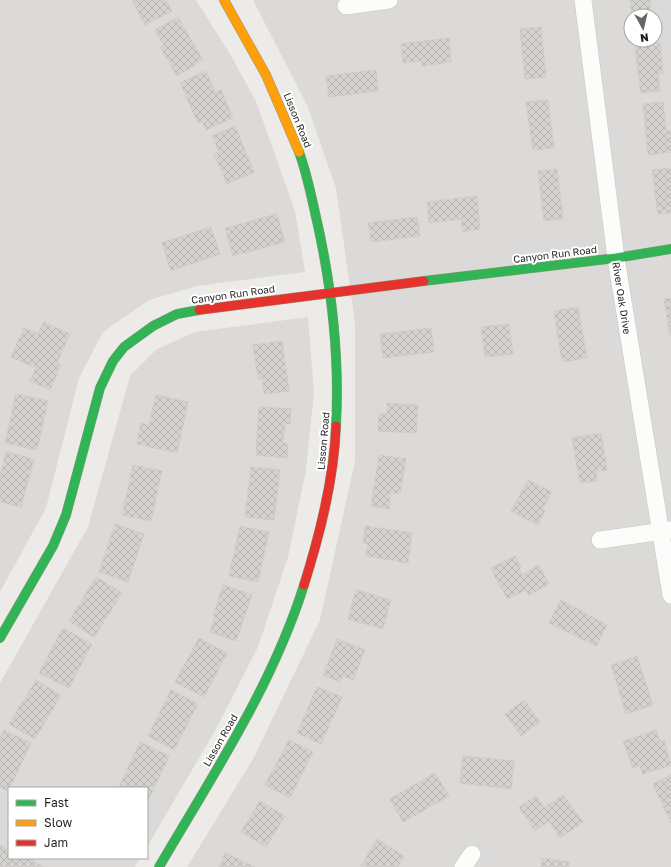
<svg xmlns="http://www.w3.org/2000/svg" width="671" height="867" font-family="'Golos Text',sans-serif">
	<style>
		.residential { fill: #dcdad8; fill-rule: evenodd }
		.building { fill: url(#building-cross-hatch); stroke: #d0ccc8 }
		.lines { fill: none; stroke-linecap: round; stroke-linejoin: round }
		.street-casing { stroke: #c6c5c3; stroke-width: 18 }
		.fast-casing { stroke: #96977e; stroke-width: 10 }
		.slow-casing { stroke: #96977e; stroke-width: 10 }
		.jam-casing { stroke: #96977e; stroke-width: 10 }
		.street { stroke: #fcfcfb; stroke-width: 17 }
		.fast { stroke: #30b455; stroke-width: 9 }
		.slow { stroke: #ff9f0a; stroke-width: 9 }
		.jam { stroke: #e5322d; stroke-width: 9 }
		.labels { text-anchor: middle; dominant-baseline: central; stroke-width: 4; stroke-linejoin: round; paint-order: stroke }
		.street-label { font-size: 10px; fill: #1f1f1f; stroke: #fff }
	</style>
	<defs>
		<pattern id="building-cross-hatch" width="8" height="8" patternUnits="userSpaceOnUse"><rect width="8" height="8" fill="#d5d3d0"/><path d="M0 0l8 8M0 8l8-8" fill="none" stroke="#b6b5b2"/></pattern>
	</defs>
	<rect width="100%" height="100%" fill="#edebe7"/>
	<g class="residential">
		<polygon points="0,0 196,0 230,54 256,101 295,211 305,272 197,286 149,300 103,332 79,378 46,508 0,592"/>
		<path d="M253,0H671V867H187L253,759L320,620L355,461V323L336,188L307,105ZM631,16H655V40H631Z"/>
		<polygon points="308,317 314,392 306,470 288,557 258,647 216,729 147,847 147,788 9,788 9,858 140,858 135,867 0,867 0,683 88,527 130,376 157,349 195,332"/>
	</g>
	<g class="building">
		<polygon points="132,0 166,0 172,11 145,25"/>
		<polygon points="630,0 650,0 652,16 632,16"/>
		<polygon points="178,17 203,60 177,76 160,47 164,45 155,30"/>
		<polygon points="541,27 546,77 525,79 520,29"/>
		<polygon points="449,38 451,62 422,66 421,61 403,63 401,44"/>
		<polygon points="660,43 663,73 658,74 660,91 641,93 635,47"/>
		<polygon points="376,70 378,91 329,97 326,76"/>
		<polygon points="206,71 215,92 221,90 233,118 206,130 202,121 198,123 180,83"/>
		<polygon points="548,100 554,148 533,150 526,102"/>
		<polygon points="663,102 666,131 671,131 671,152 648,155 643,104"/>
		<polygon points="235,126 254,172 227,184 214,154 219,152 212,136"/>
		<polygon points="671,168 671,213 658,214 652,170"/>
		<polygon points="557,169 563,219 544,221 538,171"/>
		<polygon points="477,196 480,229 463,232 461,219 429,223 427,202"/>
		<polygon points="277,214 285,242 233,256 225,228"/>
		<polygon points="417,217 420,236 371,242 368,223"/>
		<polygon points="211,227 220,254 171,271 162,243"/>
		<polygon points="671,298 671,335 670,335 664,299"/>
		<polygon points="578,307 587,358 562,362 554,311"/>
		<polygon points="44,322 70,334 57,363 61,365 50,390 30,381 36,368 11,357 24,328 38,334"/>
		<polygon points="509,324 513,354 485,357 481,327"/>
		<polygon points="431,328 434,352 383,358 380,334"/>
		<polygon points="282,341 289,391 264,394 262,378 258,379 253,345"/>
		<polygon points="16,394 48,401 37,450 5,443"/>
		<polygon points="156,395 188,402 177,453 137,444 141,423 149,425"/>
		<polygon points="387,403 418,405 416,433 378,431 379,414 387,414"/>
		<polygon points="259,407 291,409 290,424 285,424 283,443 288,443 287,458 256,455"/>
		<polygon points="601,433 607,470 596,471 597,481 580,483 572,438"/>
		<polygon points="6,452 34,459 21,507 0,502 0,476"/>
		<polygon points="379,455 406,459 400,494 391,492 389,509 371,506"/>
		<polygon points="133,465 162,471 151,521 122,515"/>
		<polygon points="251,467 280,470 274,520 245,517"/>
		<polygon points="528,480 552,492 542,510 545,511 538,525 511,511"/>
		<polygon points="115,524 144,534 128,582 99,572"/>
		<polygon points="240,526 269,532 258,582 229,576"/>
		<polygon points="365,526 412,533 408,563 366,556 368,544 363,543"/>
		<polygon points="515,556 521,567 519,568 522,575 539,565 549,584 529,595 526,590 508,599 494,576 495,575 491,568"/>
		<polygon points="96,577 122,593 94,637 69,621"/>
		<polygon points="223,585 252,595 236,641 210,632 215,616 213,615"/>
		<polygon points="356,590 391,600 383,629 348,619"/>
		<polygon points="561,600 607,625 596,646 549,623"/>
		<polygon points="63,628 92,644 69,688 39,673"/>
		<polygon points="199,638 227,653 204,697 175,682"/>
		<polygon points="337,639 365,650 353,680 343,676 340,682 323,675"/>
		<polygon points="637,656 653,705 626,714 611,665"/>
		<polygon points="36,680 61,695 35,739 9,724"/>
		<polygon points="317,687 342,697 321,744 297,733"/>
		<polygon points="171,690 198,704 174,750 148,736"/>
		<polygon points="524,700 540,722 521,736 505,714"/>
		<polygon points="4,730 31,743 8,791 0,787 0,739"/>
		<polygon points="656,730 660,741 664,740 671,765 643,774 640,766 633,768 623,741"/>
		<polygon points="289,740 313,752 290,798 265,785"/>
		<polygon points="140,742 169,756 148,801 147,788 119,787"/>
		<polygon points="463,756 514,761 511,789 460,783"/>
		<polygon points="435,773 449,796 403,822 390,799"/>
		<polygon points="671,775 671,823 653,784"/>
		<polygon points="563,795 583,822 560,838 549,821 535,831 519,807 536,796 544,808"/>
		<polygon points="260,801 285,816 266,847 241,832"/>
		<polygon points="377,839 404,856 398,867 361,866"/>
		<polygon points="0,845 9,851 9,858 29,858 44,867 0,867"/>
		<polygon points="225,853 255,867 219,867"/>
		<polygon points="542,858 569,862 569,867 541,867"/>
	</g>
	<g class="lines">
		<g class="street-casing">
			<g id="street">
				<polyline points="583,0 616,258 671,595"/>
				<polyline points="346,6 389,0"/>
				<polyline points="600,540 671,530"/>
				<polyline points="463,867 472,854"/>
			</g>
		</g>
		<g class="fast-casing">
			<g id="fast">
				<path d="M299,152C306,171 310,190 314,208C331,280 340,352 336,426"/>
				<polyline points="424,281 616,258 671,249"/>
				<polyline points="0,638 53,546 66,515 100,388 113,361 124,347 153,326 177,314 199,310"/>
				<path d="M159,867C212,776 272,687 304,585"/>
			</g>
		</g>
		<g class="slow-casing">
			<polyline id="slow" points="224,0 266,75 299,152"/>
		</g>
		<g class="jam-casing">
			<g id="jam">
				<polyline points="199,310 424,281"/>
				<path d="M304,585C320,534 334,480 336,426"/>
			</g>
		</g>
		<use href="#street" class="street"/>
		<use href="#fast" class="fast"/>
		<use href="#slow" class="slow"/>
		<use href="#jam" class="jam"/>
	</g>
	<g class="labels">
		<g class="street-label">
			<text transform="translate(298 120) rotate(68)">Lisson Road</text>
			<text transform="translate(555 254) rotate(-7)">Canyon Run Road</text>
			<text transform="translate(233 294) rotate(-8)">Canyon Run Road</text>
			<text transform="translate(622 298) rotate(81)">River Oak Drive</text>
			<text transform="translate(323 441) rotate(-85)">Lisson Road</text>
			<text transform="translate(220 740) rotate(-60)">Lisson Road</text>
		</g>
	</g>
	<rect x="8" y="787" width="140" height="72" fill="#ffffff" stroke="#a5a5a5"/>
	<rect x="16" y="800" width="20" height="6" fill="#30b455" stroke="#a5a5a5"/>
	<text x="44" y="807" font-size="12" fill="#1f1f1f">Fast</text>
	<rect x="16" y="820" width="20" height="6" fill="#ff9f0a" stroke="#a5a5a5"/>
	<text x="44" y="827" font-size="12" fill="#1f1f1f">Slow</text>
	<rect x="16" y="840" width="20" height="6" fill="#e5322d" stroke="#a5a5a5"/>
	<text x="44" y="847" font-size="12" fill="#1f1f1f">Jam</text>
	<g transform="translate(643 28) rotate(172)"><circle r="19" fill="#ffffff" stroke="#a5a5a5"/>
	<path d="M0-3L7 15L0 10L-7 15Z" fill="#676665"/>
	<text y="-6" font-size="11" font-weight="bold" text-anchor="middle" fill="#1f1f1f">N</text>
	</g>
</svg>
